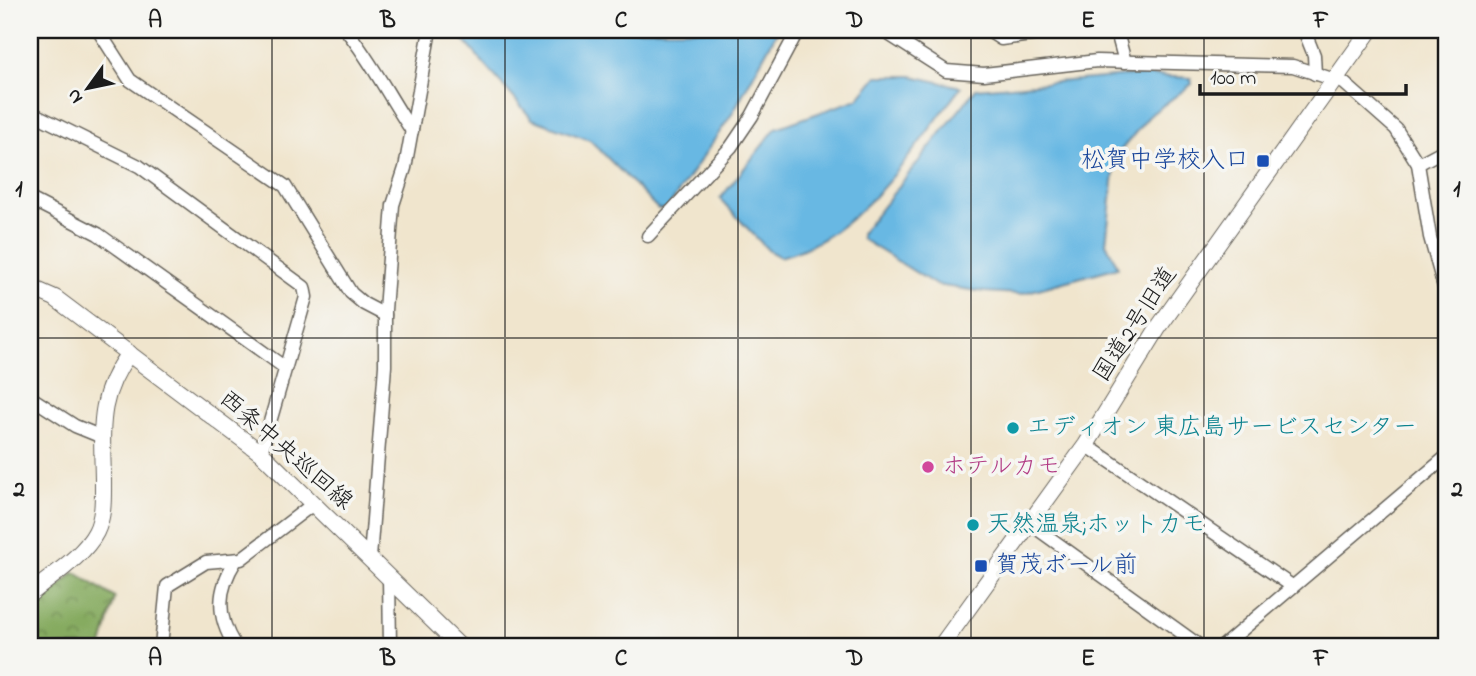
<svg xmlns="http://www.w3.org/2000/svg" width="1476" height="676" font-family="'Indie Flower','Klee One',sans-serif">
	<style>
		.forest { fill: url(#forest-crowns); stroke: #51643e; stroke-width: 2 }
		.water { fill: #68b8e3; stroke: #426a80; stroke-width: 2 }
		.lines { fill: none; stroke-linecap: round; stroke-linejoin: round }
		.minor-casing { stroke: #66625a; stroke-width: 15 }
		.tertiary-casing { stroke: #66625a; stroke-width: 18 }
		.minor { stroke: #fff; stroke-width: 12 }
		.tertiary { stroke: #fff; stroke-width: 16 }
		.grid { fill: none; stroke: #1c1c1c; stroke-width: 2; stroke-opacity: 0.55 }
		.transit-dot { fill: #1a4fb4; stroke: #f6f6f2; stroke-width: 2.5 }
		.culture-dot { fill: #0f9aa8; stroke: #f6f6f2; stroke-width: 2.5 }
		.hotel-dot { fill: #d1479c; stroke: #f6f6f2; stroke-width: 2.5 }
		.labels { text-anchor: middle; dominant-baseline: central; stroke-width: 7; stroke-linejoin: round; paint-order: stroke }
		.transit-label { font-size: 24px; fill: #164399; stroke: #f6f6f2; text-anchor: end }
		.street-label { font-size: 24px; fill: #1c1c1c; stroke: #f6f6f2 }
		.culture-label { font-size: 24px; fill: #0d838f; stroke: #f6f6f2; text-anchor: start }
		.hotel-label { font-size: 24px; fill: #b23c85; stroke: #f6f6f2; text-anchor: start }
		.neatline { fill: none; stroke: #1c1c1c; stroke-width: 2.5 }
		.grid-label { font-size: 23px; text-anchor: middle; font-weight: bold; fill: #1c1c1c }
	</style>
	<defs>
		<pattern id="forest-crowns" width="20" height="18" patternUnits="userSpaceOnUse" patternTransform="scale(1.75)"><rect width="20" height="18" fill="#86ab60"/><path d="M2 6a3 3 0 1 1 6 0M12 15a3 3 0 1 1 6 0" fill="none" stroke="#6d8a4e"/></pattern>
	</defs>
	<rect width="100%" height="100%" fill="#f6f6f2"/>
	<filter id="ink" filterUnits="userSpaceOnUse"><feTurbulence type="fractalNoise" baseFrequency=".0143" numOctaves="2"/><feDisplacementMap in="SourceGraphic" scale="14" xChannelSelector="R" yChannelSelector="G"/><feConvolveMatrix kernelMatrix="1 2 1 2 8 2 1 2 1" color-interpolation-filters="sRGB"/></filter>
	<filter id="wash" filterUnits="userSpaceOnUse"><feTurbulence type="fractalNoise" baseFrequency=".00686" numOctaves="4" result="noise"/><feDisplacementMap in="SourceGraphic" scale="28" xChannelSelector="R" yChannelSelector="G"/><feGaussianBlur stdDeviation="1.57" result="paint"/><feColorMatrix in="noise" values="0 0 0 0 0 0 0 0 0 0 0 0 0 0 0 0 0 1.4 0 .05"/><feComposite in="paint" operator="in"/></filter>
	<g filter="url(#wash)">
		<rect width="100%" height="100%" fill="#f0e5cd"/>
		<polygon class="forest" points="75,572 115,598 102,646 40,646 38,644 40,603"/>
		<g class="water">
			<polygon points="455,30 778,30 732,114 667,209 658,209 590,140 532,119"/>
			<polygon points="1137,75 1191,78 1192,84 1150,115 1116,156 1106,243 1118,267 1020,294 985,292 936,285 862,239 861,234 976,89"/>
			<path d="M877,76H912L961,87C912,150 862,236 780,257L769,251L720,199L776,128L858,99Z"/>
		</g>
	</g>
	<g filter="url(#ink)">
		<g class="lines">
			<g class="minor-casing">
				<g id="minor">
					<polyline points="98,30 130,80 285,186 351,293 364,304 385,315"/>
					<path d="M346,30C371,60 389,97 412,131"/>
					<polyline points="882,30 946,71 984,74 1097,61 1293,66 1344,83 1396,129 1418,164 1430,237 1446,294"/>
					<polyline points="987,30 1001,39 1068,30"/>
					<polyline points="1109,30 1118,36 1125,62"/>
					<polyline points="1304,30 1314,55 1315,74"/>
					<polyline points="30,112 139,166 304,287 306,297 261,453"/>
					<polyline points="1418,164 1446,149"/>
					<polyline points="30,199 98,234 284,367"/>
					<polyline points="648,236 731,147 752,116 798,30"/>
					<polyline points="30,397 75,426 102,437"/>
					<polyline points="1086,445 1292,586"/>
					<polyline points="1029,523 1200,646"/>
					<polyline points="370,558 385,366 385,310 393,205 405,168 430,30"/>
					<polyline points="389,577 390,646"/>
					<polyline points="161,646 167,586 206,562 241,559 313,504"/>
					<path d="M235,646C216,616 217,590 236,560"/>
					<polyline points="1223,646 1446,457"/>
				</g>
			</g>
			<g class="tertiary-casing">
				<g id="tertiary">
					<polyline points="30,287 55,298 261,453 459,646"/>
					<path d="M30,594C51,576 83,557 96,532C104,516 103,498 103,480C102,428 97,397 129,353"/>
					<polyline points="941,646 1086,445 1158,328 1370,30"/>
				</g>
			</g>
			<use href="#minor" class="minor"/>
			<use href="#tertiary" class="tertiary"/>
		</g>
	</g>
	<path class="grid" d="M272,30V646M505,30V646M738,30V646M971,30V646M1204,30V646M30,338H1446"/>
	<g class="transit-dot">
		<rect x="1256" y="154" width="14" height="14" rx="3.5"/>
		<rect x="974" y="559" width="14" height="14" rx="3.5"/>
	</g>
	<g class="culture-dot">
		<circle cx="1013" cy="428" r="7"/>
		<circle cx="973" cy="525" r="7"/>
	</g>
	<circle class="hotel-dot" cx="928" cy="467" r="7"/>
	<g class="labels">
		<g class="transit-label">
			<text x="1249" y="161">松賀中学校入口</text>
			<text x="995" y="566" text-anchor="start">賀茂ボール前</text>
		</g>
		<g class="street-label">
			<text transform="translate(1136 325) rotate(-57)">国道2号旧道</text>
			<text transform="translate(285 451) rotate(41)">西条中央巡回線</text>
		</g>
		<g class="culture-label">
			<text x="1027" y="428">エディオン 東広島サービスセンター</text>
			<text x="987" y="525">天然温泉;ホットカモ</text>
		</g>
		<g class="hotel-label">
			<text x="942" y="467">ホテルカモ</text>
		</g>
	</g>
	<rect width="1476" height="676" fill="none" stroke="#f6f6f2" stroke-width="77"/>
	<g transform="translate(88 88) rotate(237)" stroke="#f6f6f2" stroke-width="5" paint-order="stroke">
	<path d="M0-5L12 26L0 18L-12 26Z" fill="#1c1c1c"/>
	<text y="-10" font-size="19" font-weight="bold" text-anchor="middle" fill="#1c1c1c">N</text>
	</g>
	<path d="M1200 84v10h206v-10" fill="none" stroke="#1c1c1c" stroke-width="3.5"/>
	<text x="1210" y="84" font-size="21" fill="#1c1c1c" stroke="#f6f6f2" stroke-width="5" paint-order="stroke">100 m</text>
	<rect x="38" y="38" width="1400" height="600" class="neatline"/>
	<g class="grid-label">
		<text x="155" y="27">A</text>
		<text x="388" y="27">B</text>
		<text x="621" y="27">C</text>
		<text x="855" y="27">D</text>
		<text x="1088" y="27">E</text>
		<text x="1321" y="27">F</text>
		<text x="19" y="196">1</text>
		<text x="1457" y="196">1</text>
		<text x="19" y="496">2</text>
		<text x="1457" y="496">2</text>
		<text x="155" y="665">A</text>
		<text x="388" y="665">B</text>
		<text x="621" y="665">C</text>
		<text x="855" y="665">D</text>
		<text x="1088" y="665">E</text>
		<text x="1321" y="665">F</text>
	</g>
</svg>
